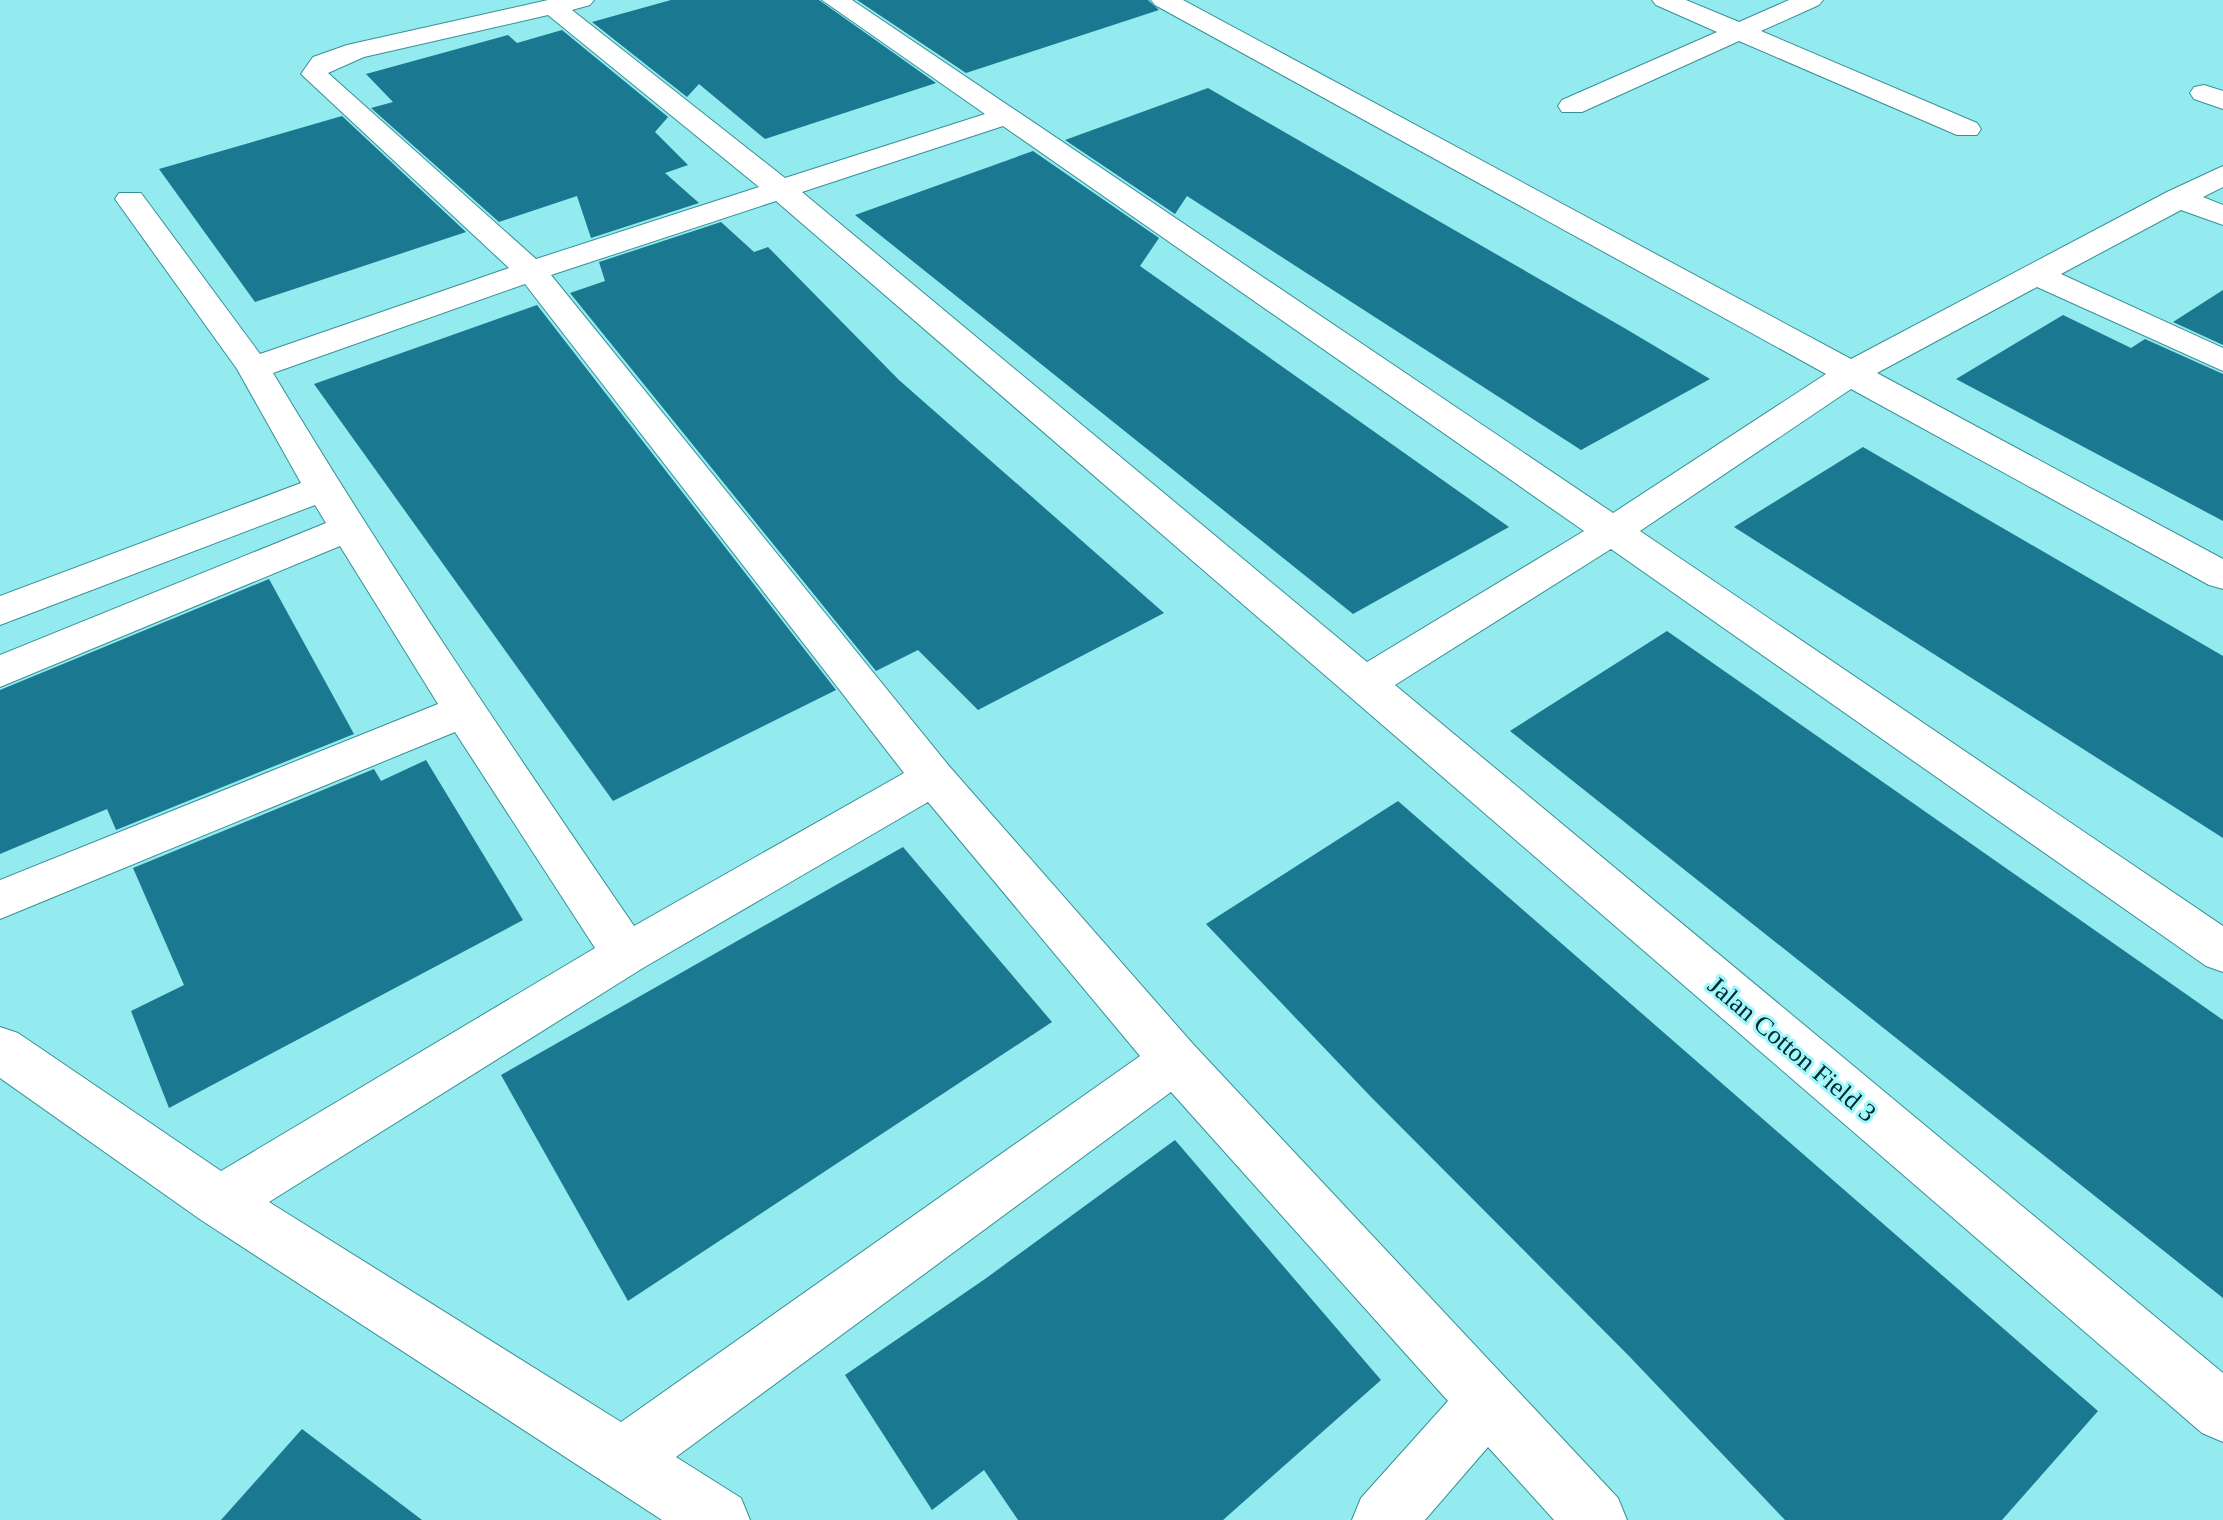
<svg xmlns="http://www.w3.org/2000/svg" width="2223" height="1520" font-family="'Times New Roman',serif">
	<style>
		.building { fill: #1a7890 }
		.lines { fill: none; stroke-linecap: round; stroke-linejoin: round }
		.street-casing { stroke: #379196; stroke-width: 2 }
		.street { fill: #fff; fill-rule: evenodd }
		.labels { text-anchor: middle; dominant-baseline: central; stroke-width: 6; stroke-linejoin: round; paint-order: stroke }
		.street-label { font-size: 26px; fill: #02292b; stroke: #a0f7fd }
	</style>
	<rect width="100%" height="100%" fill="#93eaef"/>
	<g class="building">
		<polygon points="671,0 819,0 936,83 765,139 699,84 687,97 592,22"/>
		<polygon points="857,0 1148,0 1159,10 966,73"/>
		<polygon points="562,30 668,117 655,132 688,165 665,173 699,203 591,238 577,196 499,222 371,108 393,102 366,74 508,35 517,43"/>
		<polygon points="1208,88 1626,329 1710,379 1581,450 1187,196 1175,214 1065,140"/>
		<polygon points="342,116 466,232 255,302 159,169"/>
		<polygon points="1033,151 1159,238 1140,266 1509,527 1353,614 855,215"/>
		<polygon points="721,222 754,252 768,247 899,380 1164,613 978,710 918,650 876,671 570,293 605,281 599,262"/>
		<polygon points="2223,290 2223,345 2173,322"/>
		<polygon points="537,305 836,690 613,801 314,384"/>
		<polygon points="2063,315 2131,348 2145,339 2223,374 2223,521 1956,379"/>
		<polygon points="1863,447 2223,656 2223,838 1734,527"/>
		<polygon points="269,579 354,734 116,830 107,809 0,854 0,690"/>
		<polygon points="1667,631 2223,1020 2223,1298 1510,731"/>
		<polygon points="426,760 523,920 169,1108 131,1011 184,985 133,868 374,769 381,781"/>
		<polygon points="1398,801 2098,1411 2002,1520 1785,1520 1629,1356 1372,1098 1206,924"/>
		<polygon points="903,847 1052,1022 628,1301 501,1075"/>
		<polygon points="1175,1140 1381,1380 1223,1520 1018,1520 984,1470 932,1510 845,1375 985,1279"/>
		<polygon points="302,1429 422,1520 221,1520"/>
	</g>
	<g class="lines">
		<g class="street-casing">
			<g id="street">
				<path d="M548,0H594L590,5L572,10L785,178L985,114L822,0H852L1613,513L1826,374L1155,5L1151,0H1183L1851,359L2167,192L2223,166V187L2203,197L2223,205V225L2181,210L2061,274L2223,348V371L2037,287L1877,373L2223,559V589L2209,585L1851,389L1640,531L2223,926V972L2206,966L1611,549L1395,685L2223,1373V1442L2202,1433L776,201L551,275L949,766L1193,1044L1618,1498L1627,1520H1554L1488,1447L1425,1520H1352L1361,1498L1448,1401L1171,1092L676,1457L741,1498L750,1520H662L201,1220L0,1078V1027L18,1033L221,1171L595,948L455,732L0,919V880L438,704L340,546L0,687V655L326,523L315,505L0,625V596L301,483L237,369L115,199L119,193H141L260,354L509,268L301,74L313,57L347,45ZM548,15L759,187L536,259L328,73L364,57ZM1003,126L1584,531L1367,662L802,192ZM525,284L904,773L634,926C509,743 386,562 273,373ZM928,802L1140,1056L621,1422L269,1202L643,968Z"/>
				<polygon points="1652,0 1686,0 1739,22 1789,0 1823,0 1819,5 1761,31 1977,123 1981,129 1977,135 1957,135 1739,41 1582,112 1562,112 1558,106 1562,100 1717,32 1656,5"/>
				<polygon points="2204,85 2223,91 2223,109 2194,99 2190,93 2194,87"/>
			</g>
		</g>
		<use href="#street" class="street"/>
	</g>
	<g class="labels">
		<g class="street-label">
			<text transform="translate(1792 1049) rotate(40)">Jalan Cotton Field 3</text>
		</g>
	</g>
</svg>
